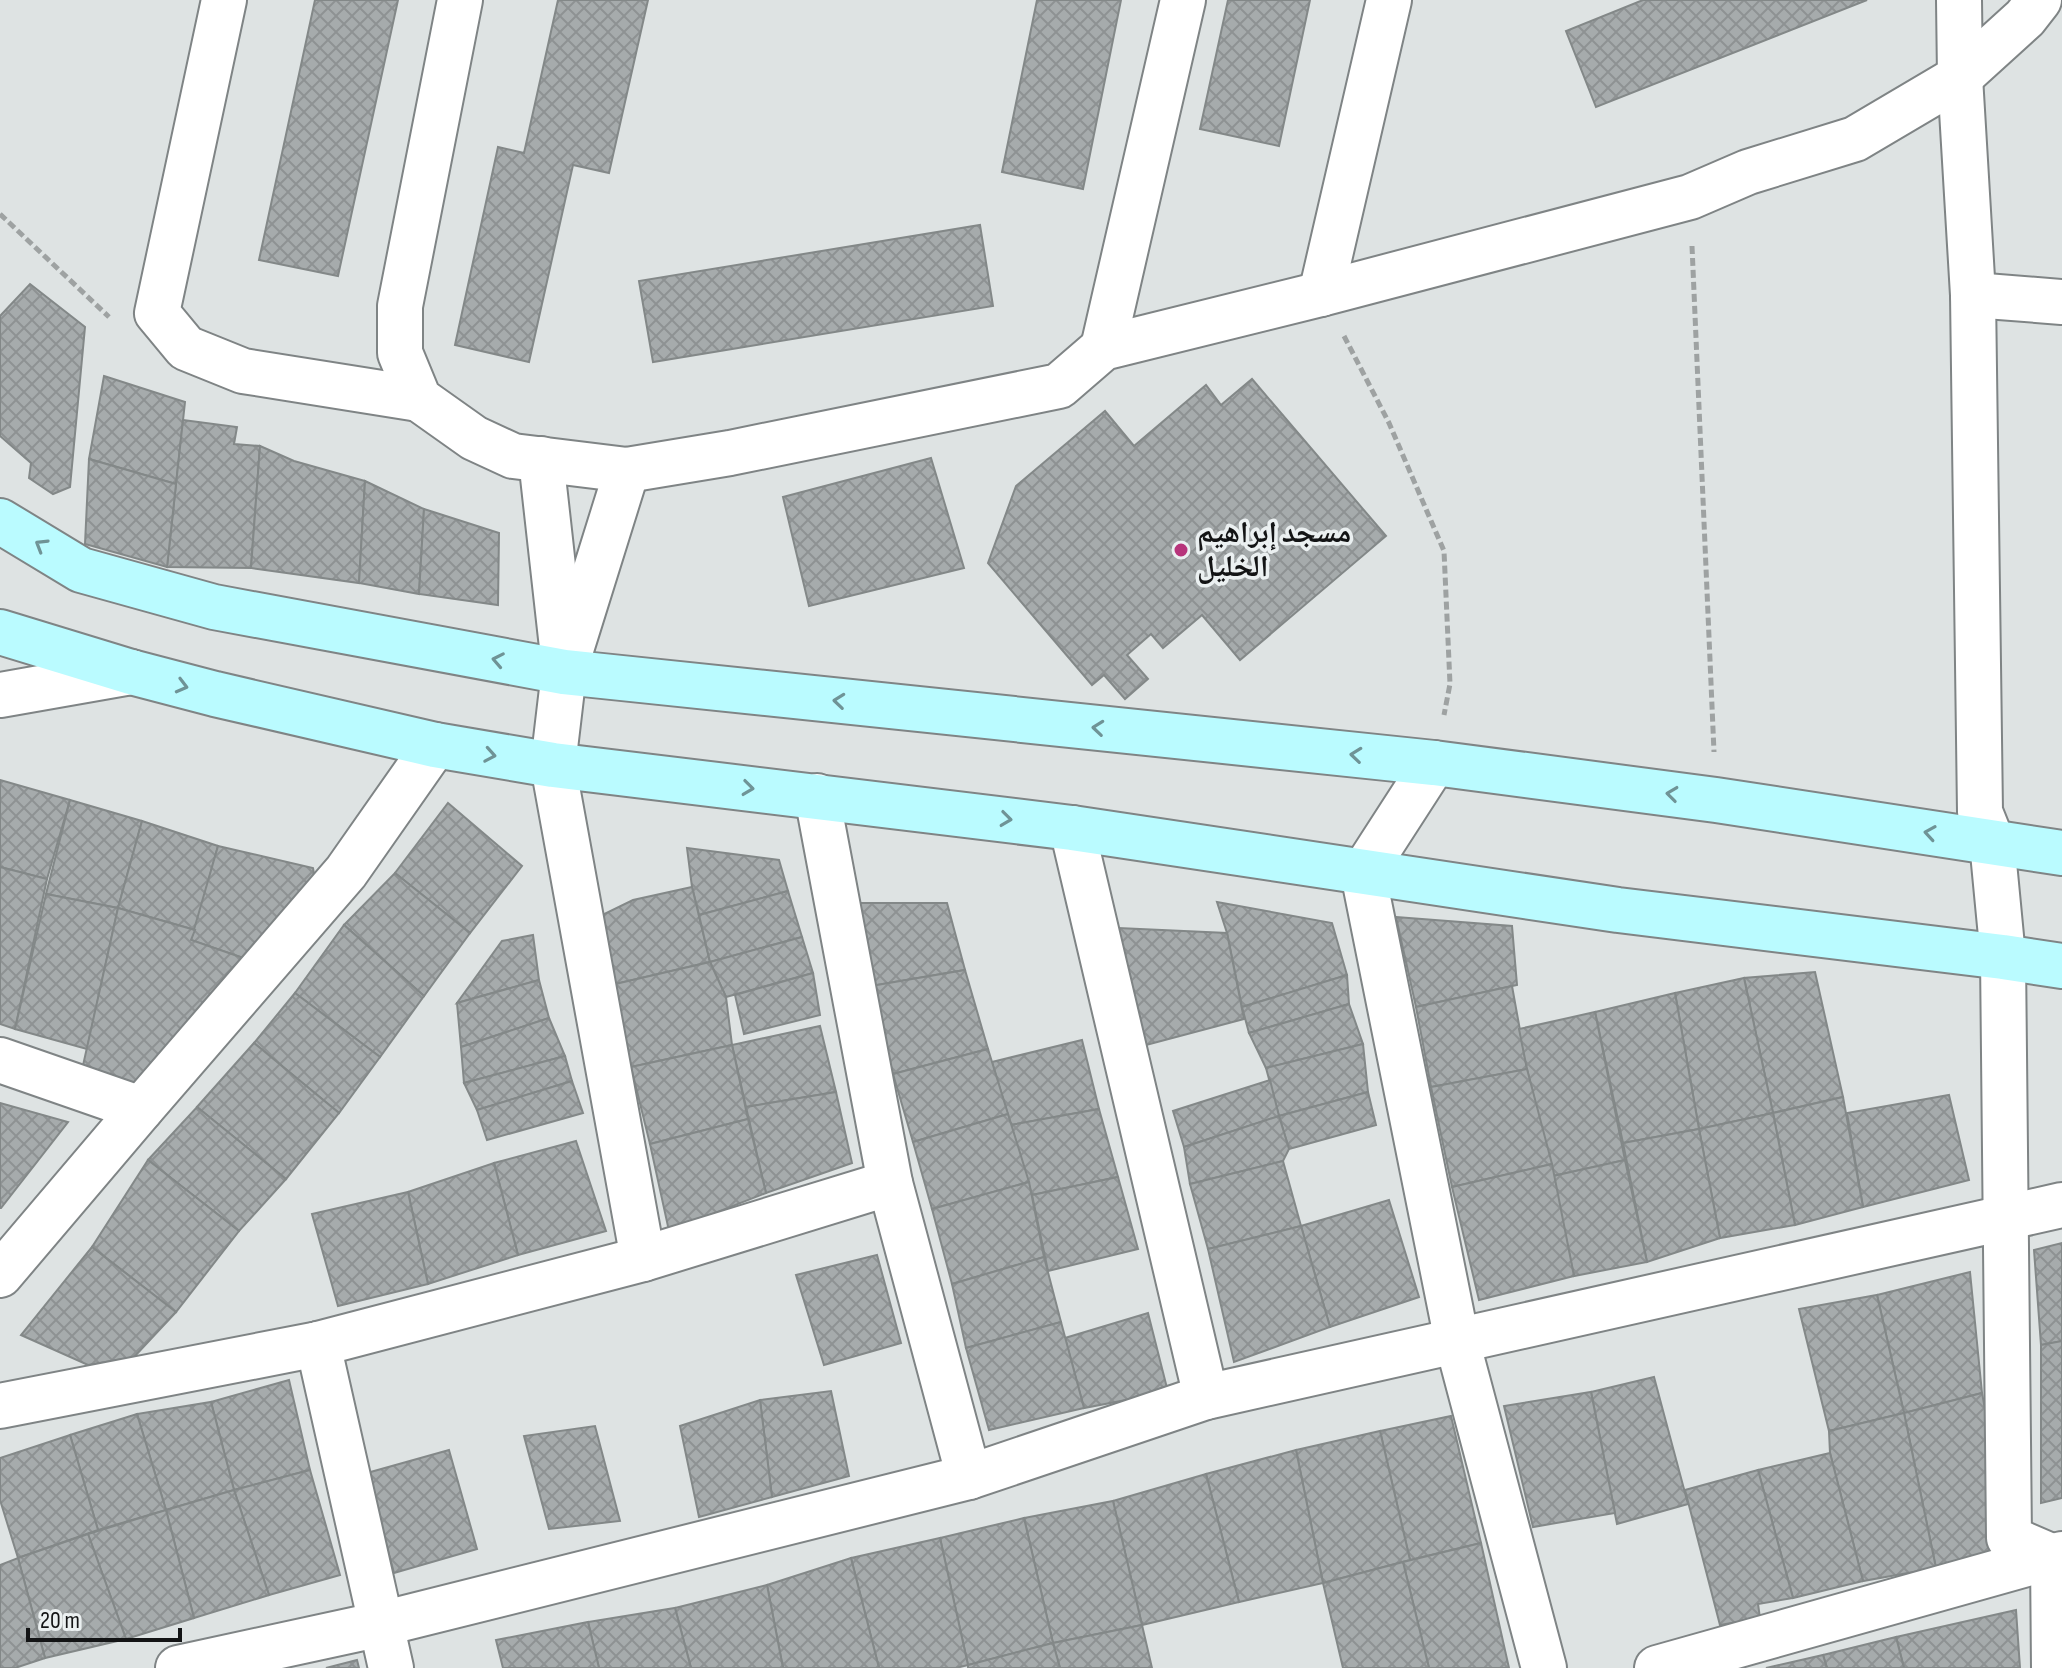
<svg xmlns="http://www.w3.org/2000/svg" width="2062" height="1668" font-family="'Sofia Sans Condensed','Noto Naskh Arabic',sans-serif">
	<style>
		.building { fill: url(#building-cross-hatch); stroke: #838888; stroke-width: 2 }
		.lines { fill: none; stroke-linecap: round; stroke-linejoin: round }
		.street-casing { stroke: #7f8485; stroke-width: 48 }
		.secondary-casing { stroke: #7f8485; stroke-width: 48 }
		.path { stroke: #9ea2a2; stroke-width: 5; stroke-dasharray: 8 4; stroke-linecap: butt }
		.street { stroke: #fff; stroke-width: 44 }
		.secondary { stroke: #bafbff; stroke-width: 44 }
		.oneway { stroke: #6f9396 }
		.poi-dot { fill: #b7347b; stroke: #ebf0f1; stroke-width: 3 }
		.labels { text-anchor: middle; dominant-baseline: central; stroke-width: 7; stroke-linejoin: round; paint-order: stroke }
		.poi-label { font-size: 30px; font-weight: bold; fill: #131415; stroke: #ebf0f1; text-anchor: start }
	</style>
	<defs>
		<pattern id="building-cross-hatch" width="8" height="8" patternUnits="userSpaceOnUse" patternTransform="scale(2)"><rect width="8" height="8" fill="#a6abac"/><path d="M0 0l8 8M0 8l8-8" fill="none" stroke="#8e9293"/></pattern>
	</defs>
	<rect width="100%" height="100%" fill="#dee3e3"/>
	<g class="building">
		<polygon points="315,0 398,0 338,276 259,260"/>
		<polygon points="558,0 648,0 609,173 573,165 529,362 455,345 498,147 524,153"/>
		<polygon points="1037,0 1121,0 1083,189 1002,172"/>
		<polygon points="1228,0 1310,0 1279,146 1200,129"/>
		<polygon points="1643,0 1867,0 1596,107 1566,31"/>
		<polygon points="980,225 993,306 653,362 639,281"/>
		<polygon points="30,284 85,327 70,487 53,494 29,478 31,463 0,436 0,316"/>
		<polygon points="104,376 185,402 176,484 89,459"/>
		<polygon points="1252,379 1386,536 1240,660 1202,615 1163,648 1151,634 1127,655 1148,679 1125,699 1104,675 1092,685 988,563 1016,486 1105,411 1134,446 1206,385 1221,405"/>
		<polygon points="183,420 237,427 234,444 260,446 251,568 167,567"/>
		<polygon points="260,446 294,461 365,481 359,583 251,568"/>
		<polygon points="931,458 964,568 809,606 783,497"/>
		<polygon points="89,459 176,484 167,567 85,544"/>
		<polygon points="365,481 424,509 419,594 359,583"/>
		<polygon points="424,509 499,533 498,605 419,594"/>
		<polygon points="0,780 70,800 47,879 0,867"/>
		<polygon points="70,800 142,821 118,908 46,894"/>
		<polygon points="448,803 522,866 470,933 395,873"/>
		<polygon points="142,821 218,846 195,930 118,908"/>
		<polygon points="218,846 313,868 316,885 249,960 191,940"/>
		<polygon points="687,848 779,860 788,891 699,915 692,887"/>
		<polygon points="0,867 47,879 15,1029 0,1024"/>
		<polygon points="395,873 470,933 424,996 344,925"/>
		<polygon points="692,887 710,962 611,985 598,917 633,900"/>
		<polygon points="788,891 802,937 710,962 699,915"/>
		<polygon points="46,894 118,908 87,1049 15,1029"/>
		<polygon points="1217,902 1332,923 1347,975 1242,1007 1227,933"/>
		<polygon points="852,903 947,903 965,970 871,986"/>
		<polygon points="118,908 195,930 191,940 249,960 143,1086 82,1070"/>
		<polygon points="1396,917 1512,926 1517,985 1416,1007"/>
		<polygon points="344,925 424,996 380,1057 295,993"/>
		<polygon points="1118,928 1227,933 1244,1019 1146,1045"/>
		<polygon points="533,935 539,980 457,1003 502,941"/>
		<polygon points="802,937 813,973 726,997 710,962"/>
		<polygon points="710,962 726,997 732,1045 631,1067 611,985"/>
		<polygon points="965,970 988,1049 893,1074 871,986"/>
		<polygon points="1815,972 1843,1097 1773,1113 1744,978"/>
		<polygon points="813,973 820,1015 744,1034 735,995"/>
		<polygon points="1347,975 1349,1004 1249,1033 1242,1007"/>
		<polygon points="1744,978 1773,1113 1699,1129 1675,993"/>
		<polygon points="539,980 549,1018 461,1047 457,1003"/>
		<polygon points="1512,986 1527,1069 1431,1087 1416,1007"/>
		<polygon points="295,993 380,1057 339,1113 254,1043"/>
		<polygon points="1675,993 1699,1129 1623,1143 1595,1012"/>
		<polygon points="1349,1004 1363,1044 1266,1068 1249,1033"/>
		<polygon points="1595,1012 1625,1160 1553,1176 1527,1069 1519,1029"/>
		<polygon points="549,1018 565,1056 464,1083 461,1047"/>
		<polygon points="820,1026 836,1092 746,1107 732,1045"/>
		<polygon points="1082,1040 1099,1109 1011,1125 992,1062"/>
		<polygon points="254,1043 339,1113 286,1179 197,1107"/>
		<polygon points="1363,1044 1368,1092 1279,1116 1266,1068"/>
		<polygon points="732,1045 748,1119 650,1144 631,1067"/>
		<polygon points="988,1049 1008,1114 913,1142 893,1074"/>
		<polygon points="565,1056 572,1081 477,1110 464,1083"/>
		<polygon points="1527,1069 1552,1164 1452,1187 1431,1087"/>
		<polygon points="1270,1080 1279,1116 1184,1147 1173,1111"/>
		<polygon points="572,1081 583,1113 487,1140 477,1110"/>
		<polygon points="836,1092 852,1163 766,1193 746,1107"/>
		<polygon points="1368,1092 1376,1125 1289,1149 1279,1116"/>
		<polygon points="1949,1095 1969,1180 1863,1207 1847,1113"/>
		<polygon points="1843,1097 1863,1207 1795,1225 1773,1113"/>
		<polygon points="0,1103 68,1122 1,1208 0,1208"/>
		<polygon points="197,1107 286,1179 239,1231 148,1160"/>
		<polygon points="1099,1109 1118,1177 1032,1195 1011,1125"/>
		<polygon points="1773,1113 1795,1225 1720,1238 1699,1129"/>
		<polygon points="1008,1114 1029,1182 932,1209 913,1142"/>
		<polygon points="1279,1116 1289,1149 1283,1161 1190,1184 1184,1147"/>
		<polygon points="748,1119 766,1193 669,1231 650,1144"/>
		<polygon points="1699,1129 1720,1238 1647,1262 1623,1143"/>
		<polygon points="576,1141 606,1231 518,1255 494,1163"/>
		<polygon points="148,1160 239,1231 176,1312 92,1247"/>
		<polygon points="1625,1160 1647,1262 1574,1276 1553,1176"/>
		<polygon points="1283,1161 1301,1226 1208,1249 1190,1184"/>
		<polygon points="494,1163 518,1255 428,1284 408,1192"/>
		<polygon points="1552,1164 1574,1276 1479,1300 1452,1187"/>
		<polygon points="1118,1177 1138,1249 1048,1271 1032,1195"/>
		<polygon points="1029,1182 1044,1257 952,1284 932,1209"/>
		<polygon points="408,1192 428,1284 338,1306 312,1214"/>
		<polygon points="1389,1200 1419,1297 1330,1327 1301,1226"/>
		<polygon points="1301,1226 1330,1327 1234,1362 1208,1249"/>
		<polygon points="2062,1243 2062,1341 2041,1345 2034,1250"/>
		<polygon points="92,1247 176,1312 134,1357 88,1365 21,1335"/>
		<polygon points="877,1255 901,1343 824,1365 796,1275"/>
		<polygon points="1044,1257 1061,1322 966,1348 952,1284"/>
		<polygon points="1970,1272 1982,1393 1904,1413 1877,1295"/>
		<polygon points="1877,1295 1904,1413 1829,1431 1799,1309"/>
		<polygon points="1148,1313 1168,1392 1084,1408 1065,1338"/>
		<polygon points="1061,1322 1084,1408 989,1430 966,1348"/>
		<polygon points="2062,1341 2062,1498 2041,1503 2041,1345"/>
		<polygon points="1654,1377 1688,1504 1617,1524 1591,1392"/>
		<polygon points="289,1380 310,1470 234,1490 211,1402"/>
		<polygon points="831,1391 849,1476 772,1497 760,1400"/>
		<polygon points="1591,1392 1615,1513 1533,1527 1504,1406"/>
		<polygon points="1982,1393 1995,1462 1992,1552 1936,1568 1904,1413"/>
		<polygon points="760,1400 772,1497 699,1517 680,1426"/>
		<polygon points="211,1402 234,1490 166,1510 137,1414"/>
		<polygon points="1904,1413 1936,1568 1863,1581 1830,1453 1829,1431"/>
		<polygon points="137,1414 166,1510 98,1530 70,1435"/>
		<polygon points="1451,1416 1481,1543 1410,1560 1380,1431"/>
		<polygon points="595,1426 620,1521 549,1529 524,1436"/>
		<polygon points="1380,1431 1410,1560 1323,1583 1296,1450"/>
		<polygon points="70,1435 98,1530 18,1558 0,1500 0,1458"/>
		<polygon points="449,1450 477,1549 394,1573 367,1473"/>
		<polygon points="1296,1450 1323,1583 1239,1602 1206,1474"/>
		<polygon points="1830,1453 1863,1581 1793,1598 1758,1470"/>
		<polygon points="310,1470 340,1575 269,1595 234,1490"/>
		<polygon points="1758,1470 1793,1598 1758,1604 1760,1618 1720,1625 1685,1490"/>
		<polygon points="1206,1474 1239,1602 1142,1625 1113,1501"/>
		<polygon points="234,1490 269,1595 194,1618 166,1510"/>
		<polygon points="1113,1501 1142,1625 1053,1643 1024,1518"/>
		<polygon points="166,1510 194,1618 126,1639 88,1534"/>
		<polygon points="1024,1518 1053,1643 968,1665 940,1538"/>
		<polygon points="88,1534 126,1639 45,1658 18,1558"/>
		<polygon points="940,1538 968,1665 956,1668 879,1668 851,1558"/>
		<polygon points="1481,1543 1509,1668 1429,1668 1403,1562"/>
		<polygon points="18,1558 45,1658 15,1668 0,1668 0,1565"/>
		<polygon points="851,1558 879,1668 783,1668 767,1585"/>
		<polygon points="1403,1562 1429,1668 1343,1668 1323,1583"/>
		<polygon points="767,1585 783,1668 691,1668 675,1608"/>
		<polygon points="675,1608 691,1668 599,1668 588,1622"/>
		<polygon points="2016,1610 2020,1668 1904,1668 1896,1637"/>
		<polygon points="588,1622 599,1668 503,1668 496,1640"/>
		<polygon points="1142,1625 1152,1668 1060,1668 1053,1643"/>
		<polygon points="1896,1637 1904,1668 1827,1668 1823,1655"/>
		<polygon points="1053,1643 1060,1668 968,1668 968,1665"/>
		<polygon points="1823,1655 1827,1668 1766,1668"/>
		<polygon points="357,1660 359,1668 326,1668"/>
	</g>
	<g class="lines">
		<g class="street-casing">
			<g id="street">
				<polyline points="224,0 157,313 186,348 243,371 419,399"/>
				<polyline points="460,0 400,306 400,353 419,399 474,438 513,456 627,470 730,453 1059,386 1103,348 1321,294 1690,197 1748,172 1855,139 1960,77 2025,18 2039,0"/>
				<polyline points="1959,0 1960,77 1973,295 1980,812 1992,842 2003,957 2009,1538 2053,1557 2054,1668"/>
				<polyline points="1321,294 1389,0"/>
				<polyline points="1973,295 2062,302"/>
				<polyline points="1103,348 1183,0"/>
				<polyline points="541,459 563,656"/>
				<polyline points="627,470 564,672 553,765 643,1259"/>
				<polyline points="0,695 131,672"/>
				<polyline points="1434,763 1363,873 1457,1341 1544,1668"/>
				<polyline points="817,796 890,1183 969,1477"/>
				<polyline points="1072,828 1206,1397"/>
				<polyline points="0,1060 141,1109"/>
				<polyline points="0,1275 141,1109 346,872 435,745"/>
				<polyline points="318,1344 391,1668"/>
				<polyline points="0,1406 318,1344 643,1259 890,1183"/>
				<polyline points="178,1668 381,1624 969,1477 1206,1397 2062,1205"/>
				<polyline points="1657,1668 2062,1554"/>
			</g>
		</g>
		<g class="secondary-casing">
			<g id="secondary">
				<polyline points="0,521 81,570 214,607 564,672 1434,763 1716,800 2062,853"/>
				<polyline points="0,632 131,672 215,694 435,745 553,765 1072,828 1618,910 2003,957 2062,966"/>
			</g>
		</g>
		<g class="path">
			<polyline points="0,214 109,317"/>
			<polyline points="1692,246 1714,752"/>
			<polyline points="1344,336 1389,423 1444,551 1450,684 1444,715"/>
		</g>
		<use href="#street" class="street"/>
		<use href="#secondary" class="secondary"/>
	</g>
	<defs><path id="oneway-chevron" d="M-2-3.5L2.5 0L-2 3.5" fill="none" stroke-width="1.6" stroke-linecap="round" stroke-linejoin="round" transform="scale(2)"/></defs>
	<g class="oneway">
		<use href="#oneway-chevron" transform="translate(41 545) rotate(-149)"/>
		<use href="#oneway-chevron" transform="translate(498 660) rotate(-169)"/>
		<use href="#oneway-chevron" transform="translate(182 686) rotate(15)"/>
		<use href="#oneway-chevron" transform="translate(839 701) rotate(-174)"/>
		<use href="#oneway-chevron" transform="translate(1098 728) rotate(-174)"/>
		<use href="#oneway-chevron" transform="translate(490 755) rotate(10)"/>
		<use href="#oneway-chevron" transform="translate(1356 755) rotate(-174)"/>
		<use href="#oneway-chevron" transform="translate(748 788) rotate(7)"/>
		<use href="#oneway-chevron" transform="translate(1672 794) rotate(-173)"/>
		<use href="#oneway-chevron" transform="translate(1006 819) rotate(7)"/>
		<use href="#oneway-chevron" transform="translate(1930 833) rotate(-171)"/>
	</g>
	<circle class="poi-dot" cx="1181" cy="550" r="8"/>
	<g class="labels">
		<g class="poi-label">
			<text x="1197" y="533">مسجد إبراهيم<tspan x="1197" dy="34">الخليل</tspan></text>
		</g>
	</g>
	<path d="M28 1628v12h152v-12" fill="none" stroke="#131415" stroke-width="4"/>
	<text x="40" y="1628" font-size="24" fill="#131415" stroke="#ebf0f1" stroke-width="6" paint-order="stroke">20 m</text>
</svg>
